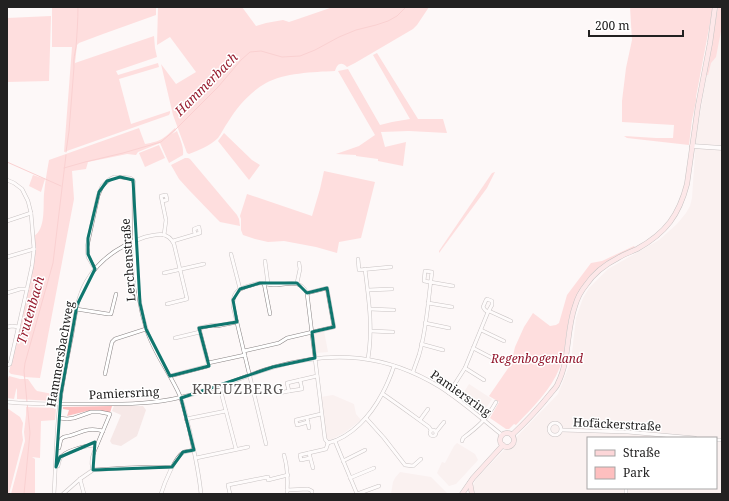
<svg xmlns="http://www.w3.org/2000/svg" width="729" height="501" font-family="'Noto Serif',serif">
	<style>
		.built { fill: #f6e8e7; fill-rule: evenodd }
		.green { fill: #febfbf }
		.lines { fill: none; stroke-linecap: round; stroke-linejoin: round }
		.stream { stroke: #f6a1a2; stroke-width: 1 }
		.minor-casing { stroke: #898484; stroke-width: 4 }
		.tertiary-casing { stroke: #898484; stroke-width: 5 }
		.secondary-casing { stroke: #898484; stroke-width: 5.5 }
		.minor { stroke: #fff; stroke-width: 3 }
		.tertiary { stroke: #fff; stroke-width: 4 }
		.secondary { stroke: #fcd6d8; stroke-width: 4.5 }
		.marked { fill: none; stroke: #0f766e; stroke-width: 3; stroke-linejoin: round }
		.labels { text-anchor: middle; dominant-baseline: central; stroke-width: 3; stroke-linejoin: round; paint-order: stroke }
		.street-label { font-size: 12px; fill: #222121; stroke: #fff }
		.park-label { font-size: 12px; font-style: italic; fill: #91142a; stroke: #fff }
		.water-label { font-size: 13px; font-style: italic; fill: #981e30; stroke: #fff }
		.quarter-label { font-size: 14px; letter-spacing: 1px; fill: #565251; stroke: #fff }
	</style>
	<rect width="100%" height="100%" fill="#fdf8f8"/>
	<g class="built">
		<path d="M718,8L722,9V494H469L476,479L558,394L571,361L576,318L583,298L589,288L608,269L659,240L677,224L686,213L690,206L692,198L696,138ZM588,438H716V488H588Z"/>
		<polygon points="324,331 328,352 316,353 314,333"/>
		<polygon points="469,384 492,399 483,413 461,397"/>
		<polygon points="333,395 354,404 356,414 361,420 344,433 332,439 329,440 326,437 321,397"/>
		<polygon points="114,406 143,406 146,410 137,436 121,446 112,444 110,441 121,415 112,411"/>
		<polygon points="457,443 475,454 478,460 456,484 449,486 437,473 442,462 445,463 454,446"/>
		<polygon points="400,472 431,477 448,494 391,494 393,482 395,478"/>
	</g>
	<g class="green">
		<polygon points="52,7 156,7 156,15 103,34 79,43 77,45 75,63 154,36 155,48 157,57 116,71 118,75 158,63 159,67 119,79 131,124 170,111 170,113 169,115 64,152 72,47 52,47"/>
		<path d="M158,7H242L256,26L266,23L283,20L289,22L298,19L333,7H429L417,25L413,29L355,63L347,67C341,61 337,64 335,71C313,72 284,73 266,83C250,92 237,107 228,122C224,127 222,133 218,138C210,146 199,150 189,154L187,153L173,115L161,64L176,84L196,72L170,37L157,45Z"/>
		<polygon points="630,7 713,7 696,97 696,101 692,120 689,145 627,138 624,136 656,138 673,138 674,125 622,122 622,101 626,68 632,40"/>
		<polygon points="718,7 722,7 722,26 716,57 711,63 708,75 706,75"/>
		<polygon points="51,16 49,81 7,82 7,18"/>
		<polygon points="377,53 418,119 443,119 447,133 409,131 381,132 385,147 406,142 403,166 378,161 378,159 356,156 356,155 336,154 359,146 375,135 338,71 348,69 380,125 392,122 410,119 373,55"/>
		<path d="M139,128L145,144C162,141 163,139 175,128L176,130L172,134L177,131C180,139 184,147 183,155L169,163L160,143L138,152L136,155L127,154L88,162L86,169L72,171L74,199L40,378L24,377L23,376L11,374L9,372L33,266L34,236C46,229 43,206 44,194C45,183 47,171 49,160Z"/>
		<polygon points="224,133 252,160 260,165 249,180 218,141"/>
		<polygon points="159,145 165,158 145,167 139,153"/>
		<polygon points="185,158 188,158 190,159 237,215 239,219 240,226 220,222 216,218 189,190 179,179 171,165"/>
		<polygon points="324,171 375,182 361,238 339,242 337,253 316,247 284,241 268,242 255,239 243,235 241,230 241,219 240,216 247,194 312,216 320,189"/>
		<polygon points="495,172 487,188 439,253 439,251 492,173"/>
		<polygon points="33,175 45,179 41,192 29,186"/>
		<path d="M634,246L635,247L632,250C624,253 615,257 607,262C585,276 572,299 568,325C565,339 565,354 560,367C551,390 532,408 516,425L514,424L509,429H506L490,418L499,402L489,396L511,364L515,347L524,327L533,313L550,326L556,325L559,323L567,295L591,263L602,261Z"/>
		<polygon points="9,376 20,379 28,379 35,389 37,391 58,395 56,400 53,401 17,399 17,388 16,390 14,399 7,398 7,381"/>
		<polygon points="112,406 110,413 93,411 87,411 67,416 69,410 63,409 63,407"/>
		<polygon points="26,407 54,408 56,409 55,420 41,421 40,458 32,457 35,459 35,494 11,494 25,441 24,432 26,415"/>
		<polygon points="7,408 20,417 23,423 22,432 23,440 9,494 7,494"/>
	</g>
	<g class="lines">
		<g class="stream">
			<path d="M66,152L69,131L74,67C73,59 75,54 76,47C77,34 78,20 78,7"/>
			<polyline points="7,162 61,186"/>
			<polyline points="64,168 85,162 123,153 161,142 176,129 218,87 241,60 250,52 261,51 282,57 300,56 315,50 339,37 356,30 376,25 388,21 397,16 406,7"/>
			<polyline points="24,494 30,433 24,371 25,363 53,263 66,155"/>
		</g>
		<g class="minor-casing">
			<g id="minor">
				<polyline points="7,180 14,183 22,189 28,201 31,213 34,249 32,266 27,289 10,364 7,365"/>
				<polyline points="162,201 167,200 166,195 161,196 166,220 164,235"/>
				<polyline points="7,221 31,213"/>
				<polyline points="173,241 200,233 199,227 194,229 195,234"/>
				<polyline points="231,254 240,289"/>
				<polyline points="7,257 34,249"/>
				<polyline points="358,259 359,270 391,267"/>
				<polyline points="265,261 268,284"/>
				<path d="M95,269L88,257L87,247L98,196L102,186L110,179L114,177H120L130,178L133,180L134,183C134,229 132,284 146,328C153,352 170,373 180,396C184,406 186,418 189,428C194,450 199,472 201,494"/>
				<path d="M365,269C369,301 373,328 368,359"/>
				<polyline points="164,273 204,264"/>
				<polyline points="264,283 270,314"/>
				<polyline points="297,283 300,269 299,263"/>
				<polyline points="368,290 392,289"/>
				<polyline points="7,293 20,289 27,289"/>
				<polyline points="428,303 452,307"/>
				<polyline points="76,309 108,314 111,314 116,294"/>
				<polyline points="370,309 394,310"/>
				<polyline points="489,311 511,321"/>
				<polyline points="425,323 449,328"/>
				<polyline points="7,327 12,326 19,327"/>
				<polyline points="481,330 504,341"/>
				<polyline points="371,331 393,332"/>
				<polyline points="200,332 208,363"/>
				<polyline points="175,338 200,332 199,328 213,325 217,326 237,322"/>
				<polyline points="421,344 443,350"/>
				<polyline points="473,348 496,360"/>
				<polyline points="244,351 279,343 287,338 334,327 327,288 307,293"/>
				<polyline points="465,368 484,380"/>
				<path d="M413,372C415,366 417,361 419,355C427,328 428,300 432,272L425,271L424,281L453,286"/>
				<polyline points="105,374 112,342 115,339 146,329"/>
				<polyline points="170,376 208,366 208,363 245,355"/>
				<polyline points="289,391 302,389 300,380"/>
				<polyline points="221,392 236,449"/>
				<polyline points="279,393 289,391 287,383 317,376"/>
				<polyline points="449,393 465,368 488,312 492,305 492,301 487,299 486,300 483,307 485,310 488,312"/>
				<polyline points="383,394 400,406 429,427 431,430"/>
				<path d="M7,402C37,405 67,404 98,404C126,404 154,404 182,397C195,394 208,391 220,386C238,380 256,372 274,367C334,350 386,354 440,387C462,401 482,419 502,435"/>
				<polyline points="307,418 309,428"/>
				<polyline points="366,418 384,438 405,465 413,466 421,459"/>
				<polyline points="186,419 226,411"/>
				<polyline points="420,420 428,409"/>
				<polyline points="308,422 297,425 296,420 321,414"/>
				<circle cx="555" cy="429" r="6"/>
				<circle cx="433" cy="433" r="3"/>
				<polyline points="562,430 628,432 695,438"/>
				<polyline points="436,432 444,422"/>
				<polyline points="716,440 722,440"/>
				<polyline points="335,441 357,494"/>
				<path d="M462,441L463,438C479,426 486,420 496,402"/>
				<path d="M266,444L233,306C232,291 240,288 252,285C255,284 258,283 261,283C265,283 269,285 273,285C286,285 300,278 307,293L325,439L328,443C352,437 371,415 382,394C387,385 391,375 394,366"/>
				<path d="M57,448H59L61,439L64,437C80,435 84,426 103,431"/>
				<polyline points="309,453 313,468"/>
				<path d="M284,455C288,468 288,480 287,494"/>
				<polyline points="196,458 248,447"/>
				<polyline points="310,458 301,460 300,455 326,449 328,443"/>
				<polyline points="343,461 365,450"/>
				<path d="M56,467L58,466C59,463 59,458 62,456C68,450 88,445 97,445L110,414L100,412H91L74,418L67,419L59,418"/>
				<path d="M93,470C90,461 93,454 97,445"/>
				<polyline points="350,478 374,468"/>
				<polyline points="80,479 84,494"/>
				<polyline points="287,490 308,489 312,491 312,494"/>
				<path d="M54,494C56,461 56,427 61,394C64,374 68,354 72,334C75,316 77,298 86,282C99,259 121,245 145,237C156,234 168,231 174,244L187,299L167,304"/>
				<polyline points="63,494 80,479 93,470 124,468 153,467 172,467"/>
				<path d="M161,494C164,484 175,456 184,452C187,451 191,451 194,450"/>
				<polyline points="230,494 228,485 268,477 268,480 288,475"/>
				<polyline points="357,494 379,486"/>
				<polyline points="626,494 626,488"/>
			</g>
		</g>
		<g class="tertiary-casing">
			<polyline id="tertiary" points="692,146 722,148"/>
		</g>
		<g class="secondary-casing">
			<g id="secondary">
				<circle cx="507" cy="440" r="7"/>
				<path d="M512,435C526,422 539,408 551,393C553,390 557,387 558,383C570,359 566,331 575,306C577,299 581,291 586,285C594,273 606,264 618,258C624,254 631,252 637,249C666,233 679,215 687,184L698,106L710,43L715,7"/>
				<polyline points="470,483 472,494"/>
				<polyline points="462,494 473,478 503,445"/>
			</g>
		</g>
		<use href="#minor" class="minor"/>
		<use href="#tertiary" class="tertiary"/>
		<use href="#secondary" class="secondary"/>
	</g>
	<path d="M0 0H729V501H0ZM120,177L133,180L140,303L146,329L170,376L209,366L199,328L237,322L233,300L240,289L260,283H297L307,293L327,288L334,327L312,332L315,358L273,367L181,398L194,450L183,452L172,467L93,470L95,442L60,457L56,467L61,394L77,305L95,269L88,254V238L99,192L107,181Z" fill="#fdf8f8" fill-opacity=".55" fill-rule="evenodd"/>
	<path class="marked" d="M120,177L133,180L140,303L146,329L170,376L209,366L199,328L237,322L233,300L240,289L260,283H297L307,293L327,288L334,327L312,332L315,358L273,367L181,398L194,450L183,452L172,467L93,470L95,442L60,457L56,467L61,394L77,305L95,269L88,254V238L99,192L107,181Z"/>
	<g class="labels">
		<g class="street-label">
			<text transform="translate(128 260) rotate(-94)">Lerchenstraße</text>
			<text transform="translate(60 354) rotate(-80)">Hammersbachweg</text>
			<text transform="translate(124 393) rotate(-3)">Pamiersring</text>
			<text transform="translate(461 393) rotate(35)">Pamiersring</text>
			<text transform="translate(617 424) rotate(3)">Hofäckerstraße</text>
		</g>
		<g class="park-label">
			<text x="537" y="358">Regenbogenland</text>
		</g>
		<g class="water-label">
			<text transform="translate(206 84) rotate(-45)">Hammerbach</text>
			<text transform="translate(30 310) rotate(-74)">Trutenbach</text>
		</g>
		<g class="quarter-label">
			<text x="238" y="388">KREUZBERG</text>
		</g>
	</g>
	<rect width="729" height="501" fill="none" stroke="#222121" stroke-width="16"/>
	<rect x="587" y="437" width="130" height="52" fill="#ffffff" stroke="#a7a6a6"/>
	<rect x="595" y="450" width="20" height="6" fill="#fcd6d8" stroke="#a7a6a6"/>
	<text x="623" y="457" font-size="12" fill="#222121">Straße</text>
	<rect x="595" y="467" width="20" height="12" fill="#febfbf" stroke="#a7a6a6"/>
	<text x="623" y="477" font-size="12" fill="#222121">Park</text>
	<path d="M589 30v6h94v-6" fill="none" stroke="#222121" stroke-width="2"/>
	<text x="595" y="30" font-size="12" fill="#222121" stroke="#ffffff" stroke-width="3" paint-order="stroke">200 m</text>
</svg>
